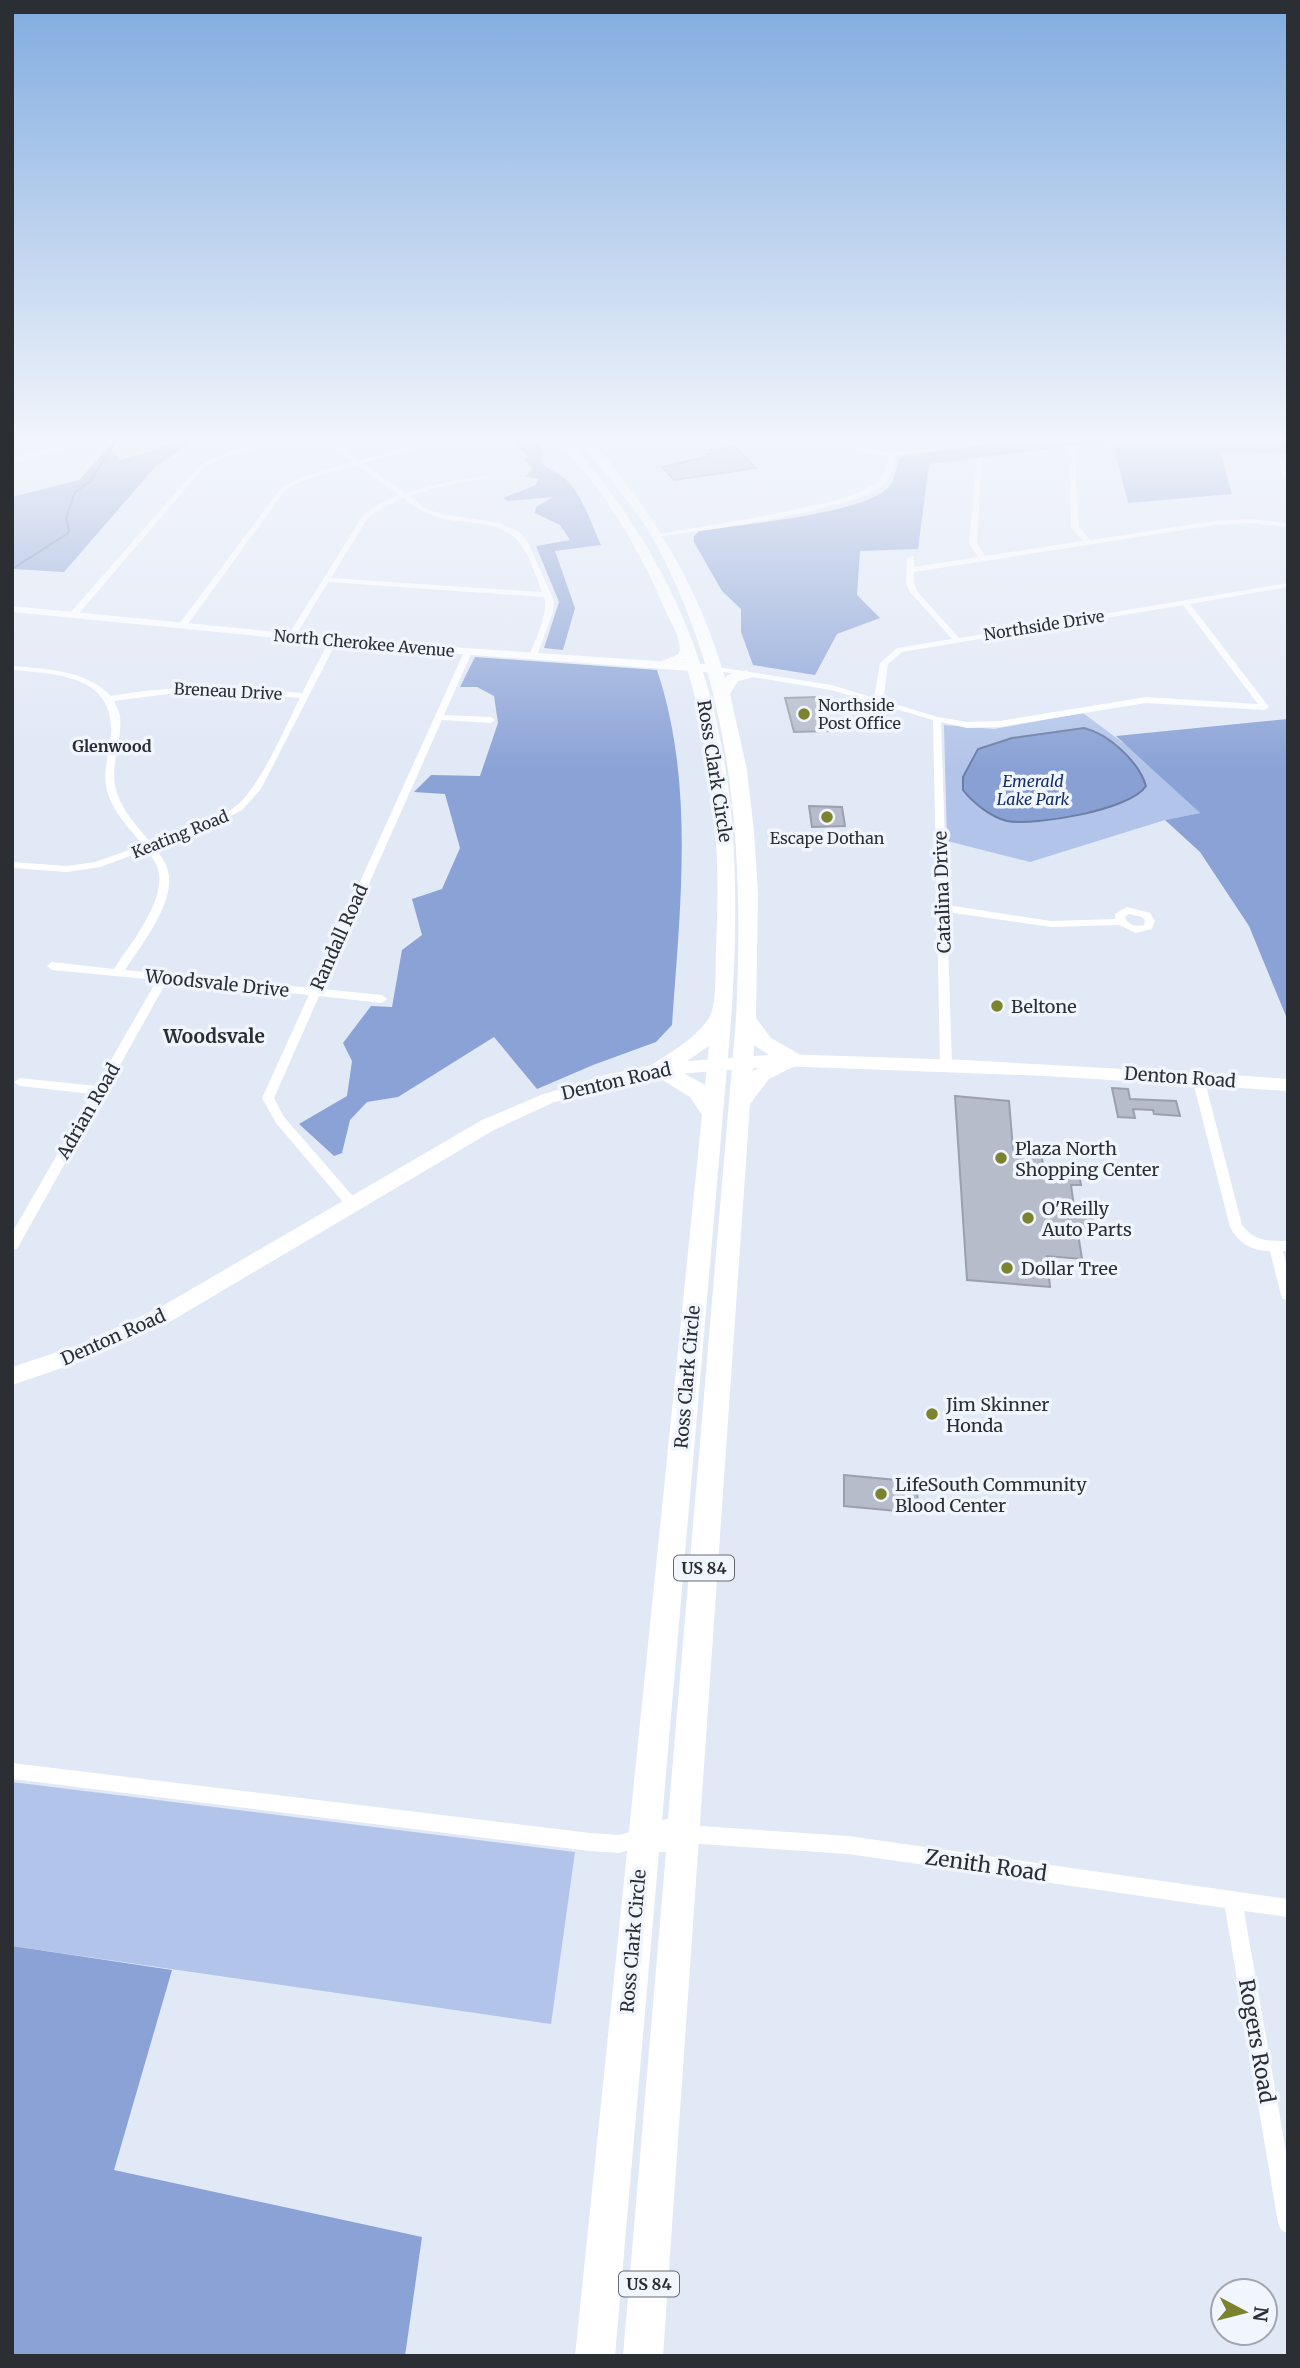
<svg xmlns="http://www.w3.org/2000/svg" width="1300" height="2368" font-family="Merriweather,serif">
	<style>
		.green { fill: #b2c4e9 }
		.forest { fill: #8aa2d6 }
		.water { fill: #88a0d4; stroke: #6c7ea4; stroke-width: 2 }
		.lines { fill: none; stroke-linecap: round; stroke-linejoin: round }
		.stream { stroke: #6c7ea4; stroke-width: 2 }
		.building { fill: #b6bcca; stroke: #9aa0ad; stroke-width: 2 }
		.street { fill: #fff; fill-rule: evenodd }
		.secondary { fill: #fff; fill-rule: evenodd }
		.primary { fill: #fff; fill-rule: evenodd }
		.highway { fill: #fff; fill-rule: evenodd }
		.poi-dot { fill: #7b832f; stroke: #f1f5fe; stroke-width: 2.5 }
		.labels { text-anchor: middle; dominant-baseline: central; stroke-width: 7; stroke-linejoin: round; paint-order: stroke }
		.far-street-label { font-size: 16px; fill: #2b2e33; stroke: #f1f5fe }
		.far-poi-label { font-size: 16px; fill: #2b2e33; stroke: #f1f5fe; text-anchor: start }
		.far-neighbourhood-label { font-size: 16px; font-weight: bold; fill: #2b2e33; stroke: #f1f5fe }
		.far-park-label { font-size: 16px; font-style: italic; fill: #132b67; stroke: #f1f5fe }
		.shield { fill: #f1f5fe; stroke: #666a70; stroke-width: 2 }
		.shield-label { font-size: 16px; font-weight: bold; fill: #2b2e33 }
		.street-label { font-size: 18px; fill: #2b2e33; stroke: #f1f5fe }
		.poi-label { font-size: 18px; fill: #2b2e33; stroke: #f1f5fe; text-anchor: start }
		.neighbourhood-label { font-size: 19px; font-weight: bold; fill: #2b2e33; stroke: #f1f5fe }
		.near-street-label { font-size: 21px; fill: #2b2e33; stroke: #f1f5fe }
	</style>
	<rect width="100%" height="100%" fill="#e1e8f6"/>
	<g class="green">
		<polygon points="1083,713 1134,751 1200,813 1165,820 1030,862 947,841 944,725 994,729"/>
		<polygon points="12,1782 575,1852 551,2024 12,1946"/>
	</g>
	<g class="forest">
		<polygon points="193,438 210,438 190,443 155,467 64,572 12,569 12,497 79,480 109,447 121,460"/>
		<path d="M513,438H532L542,451L541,462C548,470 555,471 563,477C582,492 591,524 601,545L555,551L575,608L563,650L544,648L559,602L536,546L570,540L560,525L535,513L536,507L553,497L507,501L503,498L536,485L539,479L525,477L532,469L525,460L527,455L516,446Z"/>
		<path d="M1036,438H1288V454L1220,452L1232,494L1128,503L1112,441L929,464L918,549L860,551L857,595L880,618L837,634L815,675L753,665L741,632V609L722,591L694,542V536L699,531C740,525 853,514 883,492C895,483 895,472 899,459L904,456Z"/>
		<path d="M475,657L657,670C695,783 680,908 672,1025L656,1042L593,1065L537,1089L494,1037L398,1097L367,1102L350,1120L342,1153L334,1156L299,1124L347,1096L352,1061L343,1043L371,1006L392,1007L402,950L422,935L412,899L442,889L460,848L445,794L414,792L431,775L480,776L498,723L494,696L477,687H460Z"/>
		<polygon points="1288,719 1288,1021 1249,926 1200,852 1165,820 1200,813 1116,736"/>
		<polygon points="12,1946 172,1970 114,2170 422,2237 405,2356 12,2356"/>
	</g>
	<path class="water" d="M1084,728C1109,734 1139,762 1146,786C1131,810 1035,826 1007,821C991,817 973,803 963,790V777L978,749L1012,738Z"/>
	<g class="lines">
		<polyline class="stream" points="12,569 67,534 69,530 66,518 75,492 91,481 117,438"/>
	</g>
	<g class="building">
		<polygon points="735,447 756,468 674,480 662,467 708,456 706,454 713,453 710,450"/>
		<polygon points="818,697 828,731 794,732 785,698"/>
		<polygon points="809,806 842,807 845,826 812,827"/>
		<polygon points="1112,1088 1128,1089 1130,1099 1176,1101 1180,1116 1154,1114 1153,1110 1133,1109 1135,1118 1118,1117"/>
		<polygon points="955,1096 1009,1101 1013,1149 1041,1151 1044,1171 1079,1174 1081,1185 1071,1185 1074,1207 1091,1208 1094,1229 1077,1227 1082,1259 1047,1256 1050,1287 967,1280"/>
		<polygon points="844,1475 917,1482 918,1513 844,1506"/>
	</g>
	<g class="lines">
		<g class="street">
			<polygon points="280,438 291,438 226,456 204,467 76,617 70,617 70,613 200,465 222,454"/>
			<path d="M320,438H327L359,461L440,438H450L363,463L405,493L456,480L487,476V478L439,487L409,496L426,509L442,514L499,523L519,532L528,542L554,601L553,612L536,658L529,656C535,639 549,615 544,597L328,582L294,639H288L287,637L362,517L372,508L399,495L357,465L309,478L286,489L185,628H179V624L282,487L305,476L353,462ZM403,498C414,506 424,513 437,517C463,525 501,519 519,542C530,556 536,577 542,592L331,578L367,519L377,511Z"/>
			<path d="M830,438C852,438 870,453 893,452C935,450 976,438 1018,438L895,456C893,466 892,478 883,485C866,498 843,503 823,508C768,522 712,529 657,537L653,535L775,514L838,500L862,491L879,482L884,474L888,456L867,453Z"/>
			<path d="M1072,445L1075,447L1079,527L1090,540L1215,521L1250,519L1288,523V527L1250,523L1215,525L914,572V583L917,591L959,638L1288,583V587L1190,604L1269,707L1265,710L1146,703L1000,727L967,728L941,722L947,905L1051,921L1115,919V914L1127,907L1150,913L1155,921L1152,929L1136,933L1119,925L1051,927L947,912L952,1065L946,1069L940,1065L933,720L831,690L717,671L713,669L717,667L832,685L874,698L880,663L897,648L952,639L910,592L906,583L907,558L914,556V567L978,557L969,543L977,458L982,459L977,543L985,556L1083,541L1071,527L1069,447ZM1183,605L1258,704L1146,697L1000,721L967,722L938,717L881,700L884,695L888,664L902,652ZM1129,914L1142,917L1145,921L1144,925C1135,927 1128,925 1125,917Z"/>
			<path d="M1279,456C1287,461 1288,472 1288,481L1285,479L1276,458Z"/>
			<path d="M330,639L337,641L261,789L242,810L211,827L155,848C160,855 166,862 168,871C176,902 141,945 125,970L312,988L464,652L471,650L472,652L444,715L491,717L495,720L491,723L442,720L322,989L382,995L387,999L382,1003L319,996L274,1098L284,1117L357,1201L359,1205L357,1209H349L276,1123L262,1098L309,995L167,981L17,1249L12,1250V1233L92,1094L20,1086L14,1082L20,1078L96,1086L157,980L52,970L47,966L52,962L114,969C130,944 167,900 158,869C156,862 151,856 147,850L100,867L67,872L12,868V862L67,866L95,862L143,845C129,828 110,809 106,786C103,768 110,751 111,733C114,675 56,674 12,670V666C47,669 86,670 111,696C175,684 237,687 302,693ZM184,692H231L300,698C285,727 260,787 236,806C212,825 178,832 150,842C138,827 123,812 117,793C108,767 123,742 120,716C119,711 116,706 114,701Z"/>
			<path d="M1198,1074L1204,1078L1242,1225C1255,1242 1268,1241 1288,1241V1251H1283L1288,1270V1300L1283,1299L1281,1295L1270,1251C1251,1251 1239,1243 1230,1227L1192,1078Z"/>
			<polygon points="12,1763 590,1833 619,1835 642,1829 648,1832 651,1838 648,1844 619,1853 590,1851 13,1779"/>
			<polygon points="684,1825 848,1836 1288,1899 1288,1917 1244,1911 1288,2163 1288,2233 1281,2230 1278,2223 1225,1908 848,1854 684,1843 678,1840 675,1834 678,1828"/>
		</g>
		<g class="secondary">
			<polygon points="12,606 391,643 717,665 723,669 717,673 391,649 12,612"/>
			<polygon points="781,1054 965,1060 1248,1076 1288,1079 1288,1091 1046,1076 781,1066 663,1075 605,1087 552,1103 494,1130 173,1320 88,1359 12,1385 12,1367 76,1346 159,1308 482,1120 541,1095 605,1075 663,1063"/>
		</g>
		<polygon class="primary" points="90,438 108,438 12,463 12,457"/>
		<path class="highway" d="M555,438H567C724,617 747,791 731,1021L662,1820L668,1819L736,1019C744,851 735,685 651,535C630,500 602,470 577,438H589C652,509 699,587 725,678L728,675L746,670L754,675L751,678L738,681L730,694L747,770L754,832L758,894L756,1018L771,1038L799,1054L802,1059L799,1064L769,1079L750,1104L663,2356H623L666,1852H659L615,2356H575L628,1842L626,1838L629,1831L702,1115L690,1097L653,1074L649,1069L653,1064C671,1052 705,1033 712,1011C717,992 715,967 716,947C721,850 714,755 685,662L663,669L655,664L679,654C683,642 672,625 667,614C648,569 625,527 597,487C584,470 568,455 555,438ZM754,1045L775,1059L753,1071ZM709,1046L705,1085L676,1069L707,1047Z"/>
	</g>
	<linearGradient id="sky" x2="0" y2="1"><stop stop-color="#81ace0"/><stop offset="0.57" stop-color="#f2f5fb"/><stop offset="1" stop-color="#f2f5fb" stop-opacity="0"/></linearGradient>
	<rect width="1300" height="770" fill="url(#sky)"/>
	<g class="poi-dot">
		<circle cx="804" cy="714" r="7"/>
		<circle cx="827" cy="817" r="7"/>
		<circle cx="997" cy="1006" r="7"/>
		<circle cx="1001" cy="1158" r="7"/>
		<circle cx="1028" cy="1218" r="7"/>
		<circle cx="1007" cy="1268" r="7"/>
		<circle cx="932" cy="1414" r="7"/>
		<circle cx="881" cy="1494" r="7"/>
	</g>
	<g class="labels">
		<g class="far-street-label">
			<text transform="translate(1044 625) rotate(-9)">Northside Drive</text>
			<text transform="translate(364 643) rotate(5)">North Cherokee Avenue</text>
			<text transform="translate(228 691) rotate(3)">Breneau Drive</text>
			<text transform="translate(180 834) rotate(-22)">Keating Road</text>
		</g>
		<g class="far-poi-label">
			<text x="818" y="705">Northside<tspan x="818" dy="18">Post Office</tspan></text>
			<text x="827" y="838" text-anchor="middle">Escape Dothan</text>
		</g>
		<g class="far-neighbourhood-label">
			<text x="112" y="746">Glenwood</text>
		</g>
		<g class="far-park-label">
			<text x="1033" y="781">Emerald<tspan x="1033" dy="18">Lake Park</tspan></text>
		</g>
		<g class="shield">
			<rect x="674" y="1555.5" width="60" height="25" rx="5"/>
			<rect x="619" y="2271.5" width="60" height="25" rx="5"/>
		</g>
		<g class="shield-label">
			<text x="704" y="1568">US 84</text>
			<text x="649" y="2284">US 84</text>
		</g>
		<g class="street-label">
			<text transform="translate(715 771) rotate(81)">Ross Clark Circle</text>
			<text transform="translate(942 892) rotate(-92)">Catalina Drive</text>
			<text transform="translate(339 937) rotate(-66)">Randall Road</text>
			<text transform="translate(217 983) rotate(6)">Woodsvale Drive</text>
			<text transform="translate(1180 1077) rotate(4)">Denton Road</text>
			<text transform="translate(616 1081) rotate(-13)">Denton Road</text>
			<text transform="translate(88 1111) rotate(-60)">Adrian Road</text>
			<text transform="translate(113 1337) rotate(-24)">Denton Road</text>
			<text transform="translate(687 1377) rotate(-85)">Ross Clark Circle</text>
			<text transform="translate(633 1941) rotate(-85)">Ross Clark Circle</text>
		</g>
		<g class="poi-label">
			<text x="1011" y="1006">Beltone</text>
			<text x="1015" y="1148">Plaza North<tspan x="1015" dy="21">Shopping Center</tspan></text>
			<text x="1042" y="1208">O'Reilly<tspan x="1042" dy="21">Auto Parts</tspan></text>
			<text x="1021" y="1268">Dollar Tree</text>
			<text x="946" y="1404">Jim Skinner<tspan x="946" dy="21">Honda</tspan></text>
			<text x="895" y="1484">LifeSouth Community<tspan x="895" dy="21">Blood Center</tspan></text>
		</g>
		<g class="neighbourhood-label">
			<text x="214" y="1036">Woodsvale</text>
		</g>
		<g class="near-street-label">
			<text transform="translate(986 1865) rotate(8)">Zenith Road</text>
			<text transform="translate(1257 2041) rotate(80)">Rogers Road</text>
		</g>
	</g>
	<rect width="1300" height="2368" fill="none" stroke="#2b2e33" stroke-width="28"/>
	<g transform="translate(1244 2312) rotate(97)"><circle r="33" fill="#f1f5fe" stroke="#a2a5ad" stroke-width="2"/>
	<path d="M0-5L12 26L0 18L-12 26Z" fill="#7b832f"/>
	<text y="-10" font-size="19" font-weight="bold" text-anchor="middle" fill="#2b2e33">N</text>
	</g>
</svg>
